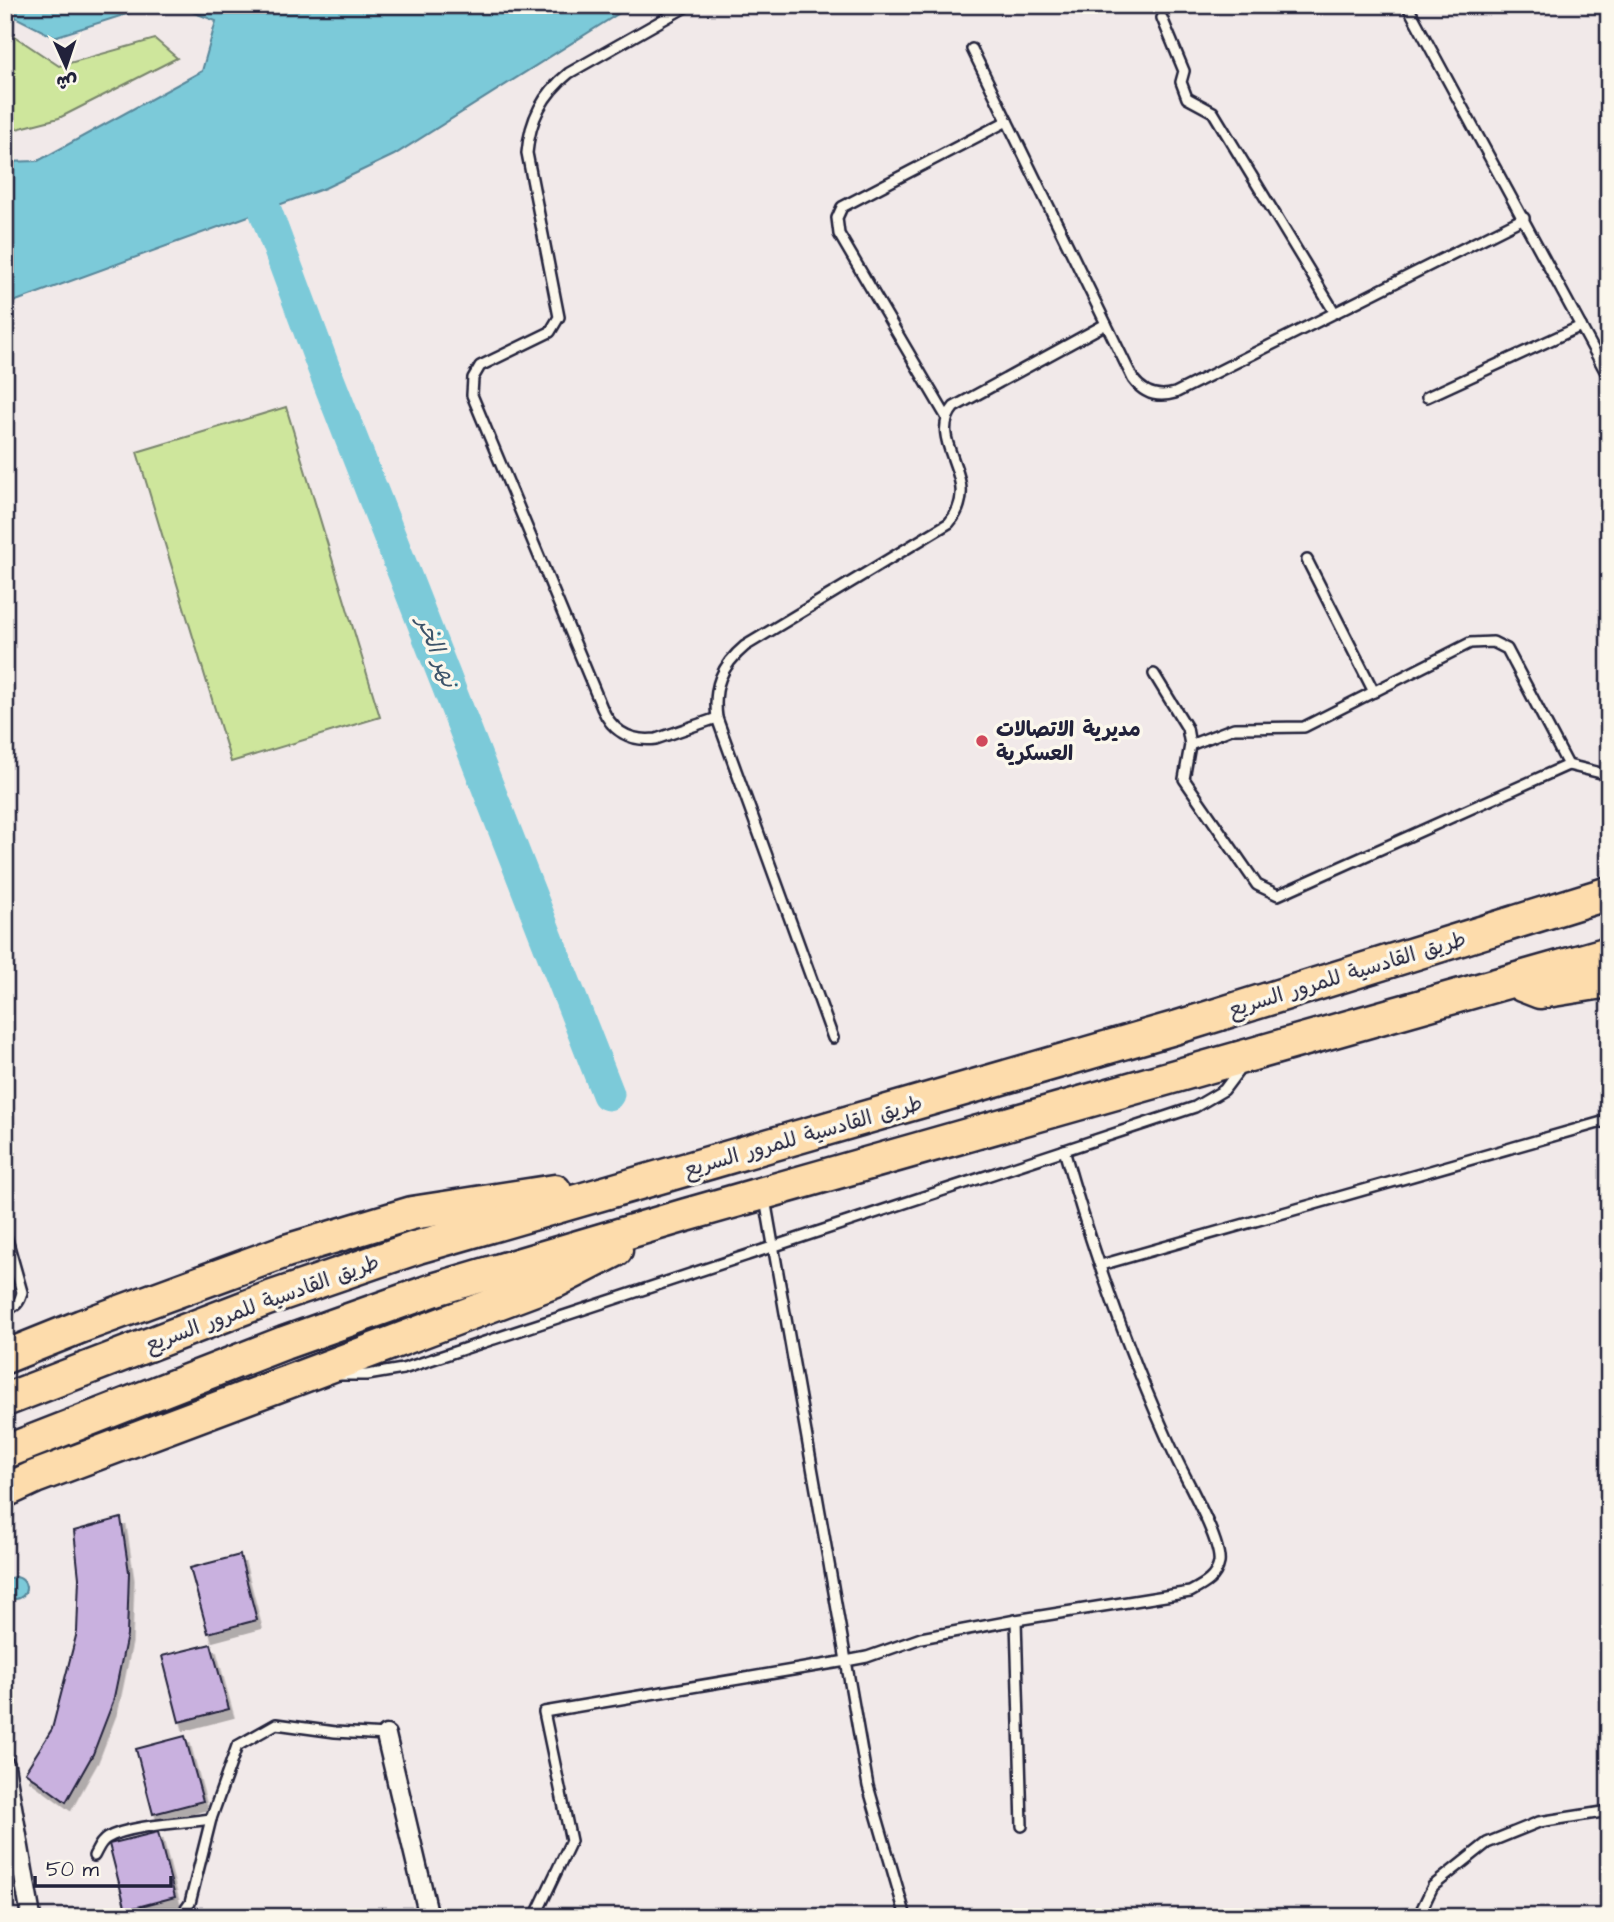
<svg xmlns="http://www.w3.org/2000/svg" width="1614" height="1922" font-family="'Architects Daughter','Playpen Sans Arabic',sans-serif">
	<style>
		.green { fill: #cee69c; stroke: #78846c; stroke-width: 2 }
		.water { fill: #7ccad9; stroke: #58879a; stroke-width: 2 }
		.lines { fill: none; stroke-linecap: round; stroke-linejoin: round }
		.river { stroke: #7ccad9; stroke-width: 33 }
		.building { fill: #c9b1df; stroke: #22223b; stroke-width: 2; filter: url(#shadow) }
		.lane-casing { stroke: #22223b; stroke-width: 14 }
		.street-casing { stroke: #22223b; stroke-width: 23 }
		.highway-casing { stroke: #22223b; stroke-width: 37 }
		.lane { stroke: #fbf7ec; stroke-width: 9 }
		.street { stroke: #fbf7ec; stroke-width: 18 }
		.highway { stroke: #fddcac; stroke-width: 32 }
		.poi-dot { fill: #d1495b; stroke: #fbf7ec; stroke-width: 2.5 }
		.labels { text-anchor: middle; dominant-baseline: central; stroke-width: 7; stroke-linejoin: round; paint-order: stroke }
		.poi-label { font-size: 21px; font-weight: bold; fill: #22223b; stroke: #fbf7ec; text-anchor: start }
		.street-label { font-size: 21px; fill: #22223b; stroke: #fbf7ec }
		.water-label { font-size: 23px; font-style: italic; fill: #3d546a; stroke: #fbf7ec }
	</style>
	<defs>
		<filter id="shadow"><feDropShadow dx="4.5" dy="8" stdDeviation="0" flood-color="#0004"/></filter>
	</defs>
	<rect width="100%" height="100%" fill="#f1e9e9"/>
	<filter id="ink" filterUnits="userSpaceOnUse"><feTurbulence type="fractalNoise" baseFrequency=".0143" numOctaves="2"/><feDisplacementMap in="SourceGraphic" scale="14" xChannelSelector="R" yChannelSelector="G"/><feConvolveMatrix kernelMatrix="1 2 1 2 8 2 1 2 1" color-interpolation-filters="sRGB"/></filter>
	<g filter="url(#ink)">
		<g class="green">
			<polygon points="5,30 59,66 155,39 177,58 59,118 5,132"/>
			<polygon points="286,407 380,717 231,762 137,452"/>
		</g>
		<g class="water">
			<polygon points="5,5 155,5 54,37 5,12"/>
			<polygon points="174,5 632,5 394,155 325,188 5,305 5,162 38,161 202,71 216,21"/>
			<circle cx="15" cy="1588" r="11"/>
		</g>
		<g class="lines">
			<polyline class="river" points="265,210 324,369 608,1094"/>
		</g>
		<g class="building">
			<polygon points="121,1518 129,1572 127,1635 113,1702 93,1754 66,1802 25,1772 52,1729 77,1632 79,1578 74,1531"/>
			<polygon points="240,1555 257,1620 208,1633 190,1568"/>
			<polygon points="211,1644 229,1709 179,1722 162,1656"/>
			<polygon points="185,1736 203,1801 153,1814 136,1749"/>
			<polygon points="158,1832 175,1897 126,1910 109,1844"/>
			<polygon points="115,1907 118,1917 80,1917"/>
		</g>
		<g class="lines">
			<g class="lane-casing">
				<g id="lane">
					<path d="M689,5L569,73C543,94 530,119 527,153L559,317L550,332L480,366L473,378L472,395L602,708C612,731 630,742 656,739L717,718"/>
					<polyline points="1407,5 1609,378"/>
					<polyline points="1162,18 1184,71 1181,82 1187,98 1213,112 1335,313"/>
					<path d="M972,49L1133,379C1144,394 1158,398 1175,393L1524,218"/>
					<polyline points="1427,397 1581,326"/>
					<polyline points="947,418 839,234 837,218 842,207 1007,121"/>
					<polyline points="1307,560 1374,692"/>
					<polyline points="1154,674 1187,728 1190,745 1184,779 1257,885 1278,895 1568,765 1609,775"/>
					<polyline points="1190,745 1234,728 1304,727 1470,643 1493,642 1507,649 1568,765"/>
					<path d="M833,1038L717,718C713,687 721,666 745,646L949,523C986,480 924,442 954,407L1106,324"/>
					<polyline points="765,1199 868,1786 906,1917"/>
					<path d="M5,1232L22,1292C20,1303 15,1307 5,1310"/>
					<polyline points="1101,1265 1609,1120"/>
					<polyline points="336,1375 367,1375 403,1369 1195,1107 1224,1090 1242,1066"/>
					<polyline points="1016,1620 1022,1826"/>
					<path d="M94,1856C98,1849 100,1842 107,1838C129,1825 184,1823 211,1819"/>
					<polyline points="180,1917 190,1903 211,1819 237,1746 276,1724 335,1732 386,1735"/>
					<path d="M535,1917L571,1841L544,1712L846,1661L867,1657L921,1638L1016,1620L1190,1592C1203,1585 1216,1579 1219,1563C1222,1543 1187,1481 1177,1460C1131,1361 1094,1256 1064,1150"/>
					<polyline points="1418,1917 1433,1886 1487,1843 1539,1822 1609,1811"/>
				</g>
			</g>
			<g class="street-casing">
				<g id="street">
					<polyline points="386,1735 429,1917"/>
					<polyline points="5,1766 31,1917"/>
				</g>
			</g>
			<g class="highway-casing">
				<g id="highway">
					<polyline points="1522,985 1540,992 1609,981"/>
					<polyline points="5,1357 82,1326 286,1251 412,1213 555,1191"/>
					<polyline points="5,1400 267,1299 418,1247 1178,1027 1609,893"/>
					<polyline points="5,1452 284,1343 436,1289 686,1215 1609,953"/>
					<polyline points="5,1491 35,1477 556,1281 616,1250"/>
				</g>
			</g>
			<use href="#lane" class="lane"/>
			<use href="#street" class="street"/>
			<use href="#highway" class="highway"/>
		</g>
	</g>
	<circle class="poi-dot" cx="982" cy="741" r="7"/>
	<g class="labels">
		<g class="poi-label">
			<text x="996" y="729">مديرية الاتصالات<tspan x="996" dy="24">العسكرية</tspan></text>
		</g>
		<g class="street-label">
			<text transform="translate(1347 974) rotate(-17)">طريق القادسية للمرور السريع</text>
			<text transform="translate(803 1136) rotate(-16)">طريق القادسية للمرور السريع</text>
			<text transform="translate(262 1303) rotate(-20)">طريق القادسية للمرور السريع</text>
		</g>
		<g class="water-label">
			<text transform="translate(437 652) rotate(69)">نهر الخر</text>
		</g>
	</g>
	<rect width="1614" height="1922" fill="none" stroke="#fbf7ec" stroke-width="28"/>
	<rect x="14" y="14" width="1586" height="1894" fill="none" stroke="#22223b" stroke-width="2.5" filter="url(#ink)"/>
	<g transform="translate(66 66) rotate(177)" stroke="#fbf7ec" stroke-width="5" paint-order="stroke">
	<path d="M0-5L12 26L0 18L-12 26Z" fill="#22223b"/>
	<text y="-10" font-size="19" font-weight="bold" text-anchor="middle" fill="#22223b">ش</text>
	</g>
	<path d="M35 1876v10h136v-10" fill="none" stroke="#22223b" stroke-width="3.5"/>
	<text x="46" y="1876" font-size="21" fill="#22223b" stroke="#fbf7ec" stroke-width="5" paint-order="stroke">50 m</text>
</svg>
